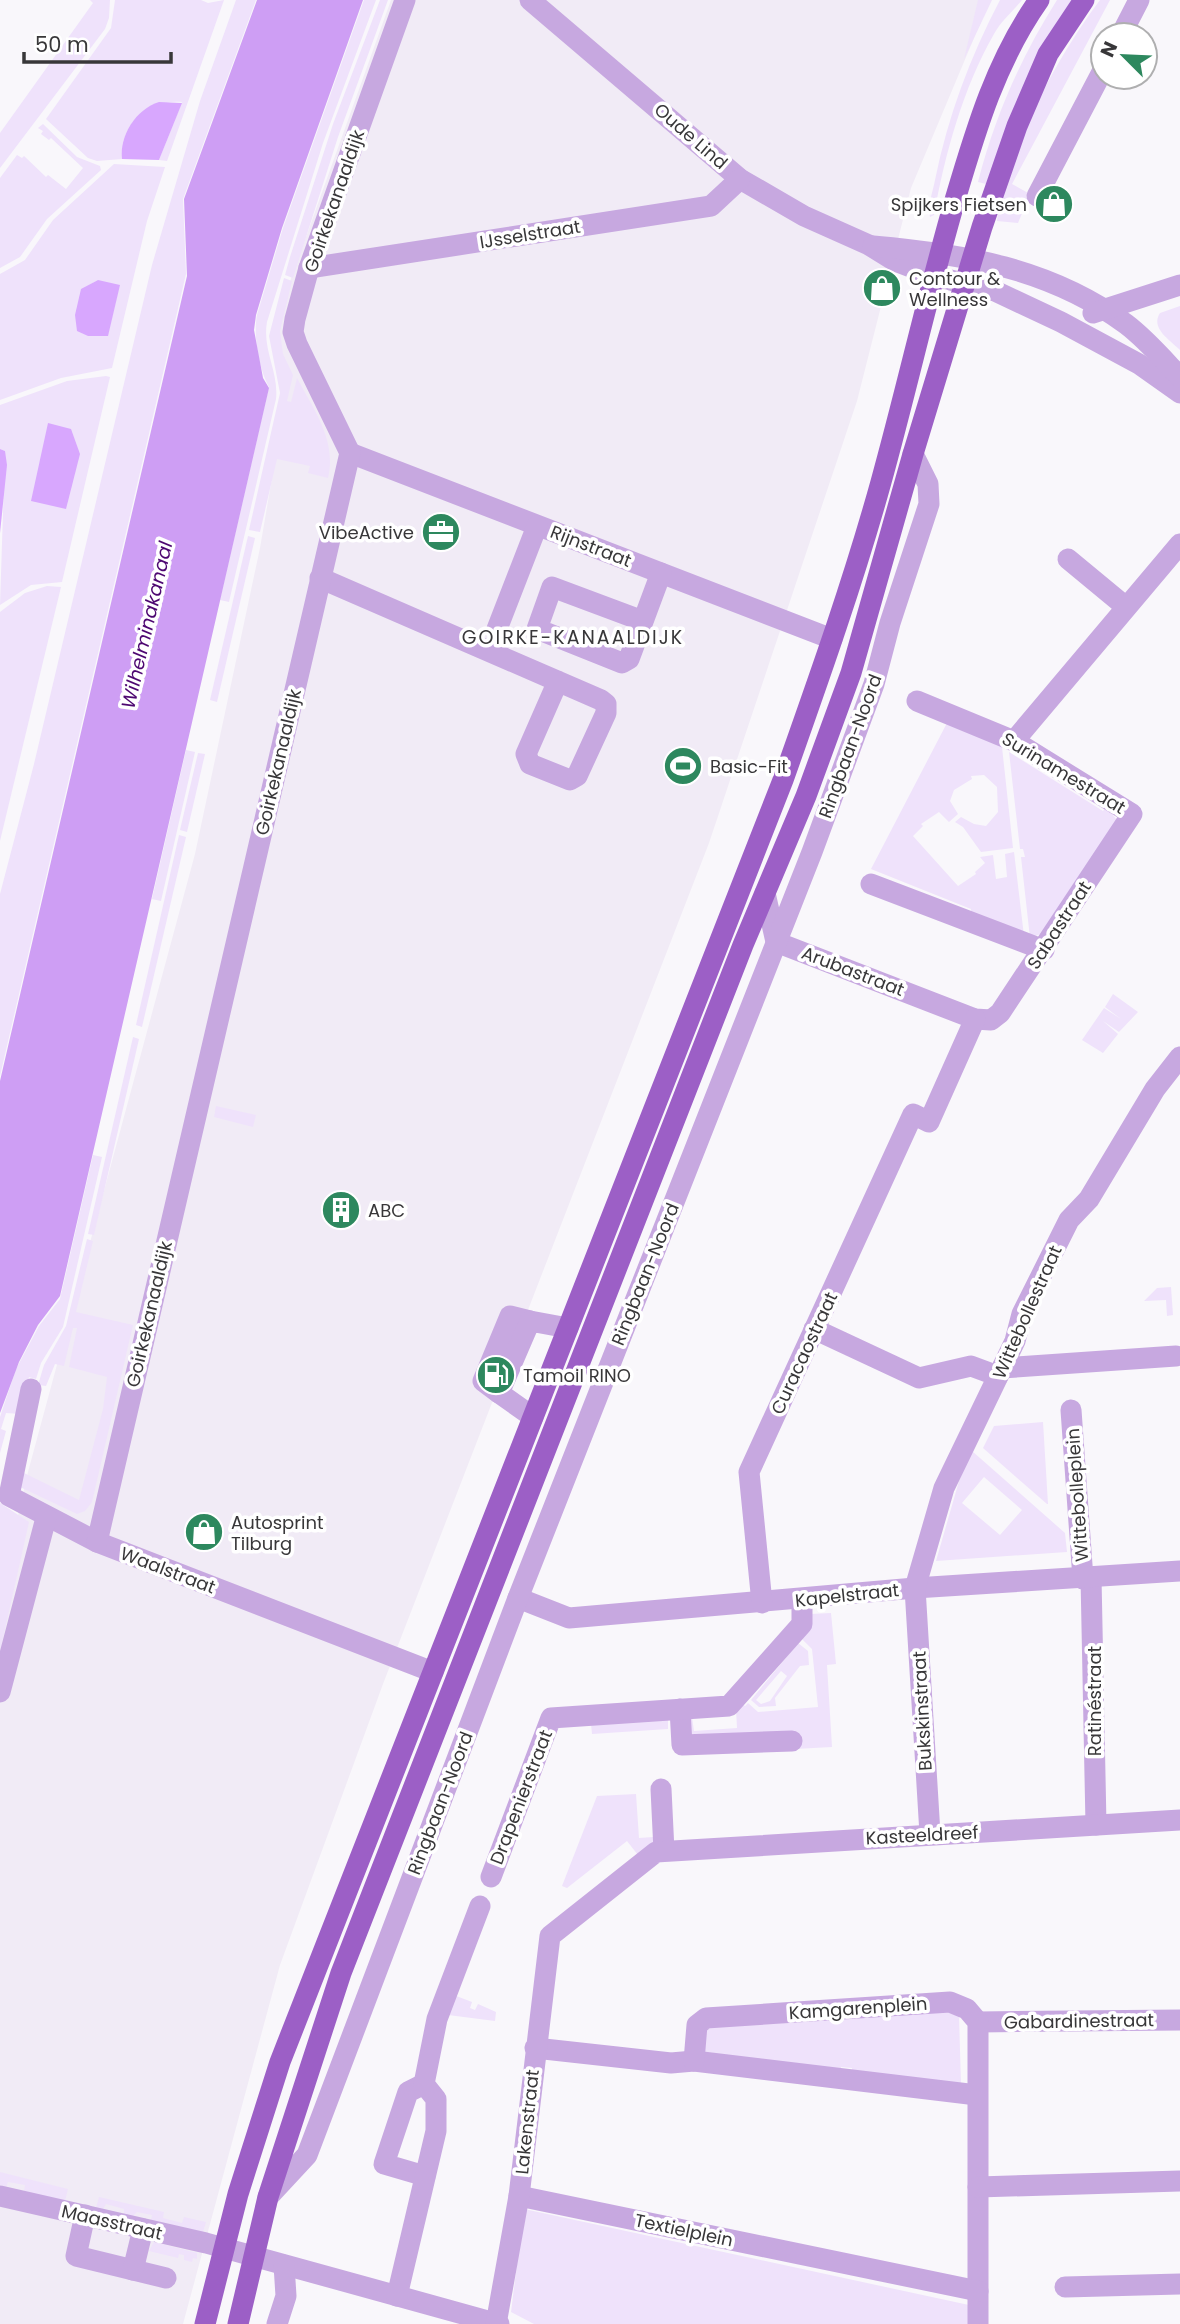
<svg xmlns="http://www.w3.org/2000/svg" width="1180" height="2324" font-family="Poppins,sans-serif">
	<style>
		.built { fill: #f1ebf6 }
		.green { fill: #efe2fb; fill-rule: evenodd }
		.forest { fill: #d8a7fe }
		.water { fill: #ce9ef4 }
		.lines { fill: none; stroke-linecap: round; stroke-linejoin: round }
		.minor { stroke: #c7a8e0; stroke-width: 21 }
		.major { stroke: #9c5fc6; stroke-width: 21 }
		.labels { text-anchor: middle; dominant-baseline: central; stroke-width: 7; stroke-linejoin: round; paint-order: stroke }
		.street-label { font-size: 18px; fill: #383739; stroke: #fff }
		.poi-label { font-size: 18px; fill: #383739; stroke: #fff; text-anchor: start }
		.water-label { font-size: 19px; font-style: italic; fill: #4d0771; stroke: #fff }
		.neighbourhood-label { font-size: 19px; letter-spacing: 2px; fill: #383739; stroke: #fff }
	</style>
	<rect width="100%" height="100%" fill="#f9f7fb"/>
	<polygon class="built" points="391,0 990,0 911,188 857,401 709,843 383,1684 280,1965 183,2324 0,2324 0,1594 28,1472 195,854 260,548 290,373 273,329"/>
	<g class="green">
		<polygon points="90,0 110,0 109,18 105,29 0,168 0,133 93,3"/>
		<path d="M115,0H201L208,3L224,0L167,161L159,160L182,102C148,99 119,125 122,159L97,161L88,158L46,119L111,28Z"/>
		<polygon points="236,0 256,0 183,199 186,274 0,1076 0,894 34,764 152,265 200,101"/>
		<path d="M364,0H376L323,143L267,322C262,350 279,372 276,399L229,602L220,600L269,387C259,368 253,337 257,315L283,228Z"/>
		<polygon points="380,0 388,0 338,137 293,278 285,275 290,257 333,124"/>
		<polygon points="978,0 992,0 964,59"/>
		<path d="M1000,0H1022C1013,11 1001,21 994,34C963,88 945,154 934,215L930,217C927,207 933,191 935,180C948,116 970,57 1000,0Z"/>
		<path d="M1057,0H1074L1017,100L986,184L978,182C995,116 1021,57 1057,0Z"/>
		<path d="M1100,0H1110L1012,184L1030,194L1018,223L997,221C1004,154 1059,54 1100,0Z"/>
		<polygon points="43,124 77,157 100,166 101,170 47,219 20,257 0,268 0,178 17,155 22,158 24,156 46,177 48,175 66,189 83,168 51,138 49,140 41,134 43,131 38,128"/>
		<path d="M114,164L165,167L147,221L112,368L61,378L0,400V274L25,260L53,220ZM98,280L108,336L82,333L89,285Z"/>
		<path d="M284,278L292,281L280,331L283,354L293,375L287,401L291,402L297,378C314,410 337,441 328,478L308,473L310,466L277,459L260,532L249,530L280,393L269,336Z"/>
		<path d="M1180,306V350C1170,340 1150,328 1160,313Z"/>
		<polygon points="106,376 110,377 62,582 31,585 0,605 5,451 0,449 0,405 67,381"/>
		<polygon points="248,536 255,538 217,702 210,700"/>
		<polygon points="47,586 61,587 0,841 0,612 25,593"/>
		<polygon points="948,721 1002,747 1013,848 981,852 963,827 955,822 961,817 974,824 986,826 998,812 997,787 984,775 971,776 972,779 954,790 950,801 958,814 949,822 939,812 921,824 923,826 913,836 958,886 976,874 975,872 985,863 980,857 993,855 996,879 1007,877 1005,854 1014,852 1024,936 971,916 971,909 871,869"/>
		<polygon points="186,750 195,752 161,901 152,899"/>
		<polygon points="1009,752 1103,811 1106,807 1117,820 1043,933 1030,938 1021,857 1025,857 1023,849 1020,849"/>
		<polygon points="198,753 205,754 187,832 180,830"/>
		<polygon points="179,835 186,837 142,1027 136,1025"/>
		<polygon points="1113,994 1138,1012 1119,1032 1103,1021 1118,1034 1103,1053 1082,1040 1104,1008 1121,1019 1105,1007"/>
		<polygon points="133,1037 139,1039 94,1235 88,1234"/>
		<polygon points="216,1106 256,1115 253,1127 214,1117"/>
		<polygon points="93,1155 102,1157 63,1327 41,1363 36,1379 29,1377 20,1414 6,1413 1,1429 6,1431 0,1453 0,1417 16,1369 39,1326 60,1299"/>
		<polygon points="87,1239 93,1241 76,1312 133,1325 92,1502 85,1511 77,1514 20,1487 24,1473 79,1500 103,1409 107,1377 69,1367 77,1328 73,1328 64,1366 55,1364 46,1386 38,1385 44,1365 66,1326"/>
		<polygon points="1171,1287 1173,1315 1167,1316 1166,1300 1144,1301 1157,1288"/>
		<polygon points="1043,1422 1048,1504 1047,1504 983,1448 994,1426"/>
		<path d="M972,1451L1065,1533L1067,1552L936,1561L959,1481ZM984,1477L1022,1510L1000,1535L962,1503Z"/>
		<polygon points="0,1503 29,1522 0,1652"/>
		<polygon points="831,1613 836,1664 827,1665 832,1747 795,1749 691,1734 687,1727 692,1717 694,1731 737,1728 736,1709 741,1703 745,1706 748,1703 758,1712 818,1707 812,1649 802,1639 812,1627 810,1614"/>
		<path d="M798,1643L808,1651L809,1665L800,1666L775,1698L776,1706L759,1707L751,1700ZM781,1671L787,1676L770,1701L761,1704L756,1700Z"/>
		<polygon points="668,1718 668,1729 592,1734 591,1724"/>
		<polygon points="636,1794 639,1838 653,1837 654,1846 638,1855 627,1841 567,1888 562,1886 597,1796"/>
		<polygon points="451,1994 472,2002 470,2008 475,2010 478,2004 496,2012 495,2021 448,2015"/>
		<polygon points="944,2010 959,2015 961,2085 852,2075 852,2068 841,2067 841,2073 704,2053 707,2025"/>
		<polygon points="0,2172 68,2189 65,2201 24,2191 25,2185 8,2182 6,2187 0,2185"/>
		<polygon points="99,2197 164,2212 163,2218 182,2223 184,2217 206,2222 203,2232 151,2220 152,2215 137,2212 133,2216 124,2214 124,2209 106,2204 103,2209 96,2208"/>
		<polygon points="524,2209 969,2305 969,2324 534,2324 511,2312"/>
		<polygon points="154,2242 197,2253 197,2259 193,2258 192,2262 184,2260 184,2255 179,2254 178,2258 149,2251"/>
	</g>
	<g class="forest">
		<path d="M159,102L182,103L159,160L122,159C119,136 136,109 159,102Z"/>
		<polygon points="98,280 120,285 108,336 88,336 77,331 75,315 81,289"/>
		<polygon points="48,423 71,429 80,454 66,509 31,501"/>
		<polygon points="0,449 5,451 7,465 0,533"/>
	</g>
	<polygon class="water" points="257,0 363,0 282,228 256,315 254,330 263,378 269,388 60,1296 38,1325 19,1362 0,1413 0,1081 187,276 184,199"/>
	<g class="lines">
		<g class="minor">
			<polyline points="530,0 740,179 804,216 869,245 895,261 934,276 995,291 1061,322 1139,364 1180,393"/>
			<polyline points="1121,35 1139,0"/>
			<polyline points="1037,196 1103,70"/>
			<path d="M873,246C963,254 1050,268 1126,324C1146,339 1163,359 1180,377"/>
			<polyline points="309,268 711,206 740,179"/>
			<polyline points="1093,313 1180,285"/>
			<polyline points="350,453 832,639"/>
			<polyline points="1068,559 1126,607"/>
			<polyline points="320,578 601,700 606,704 606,713 577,776 570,780 530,764 526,754 558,681"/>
			<polyline points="643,621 552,587 537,629 622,663 629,659 661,573"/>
			<polyline points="497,629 537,526"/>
			<polyline points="1014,741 1180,544"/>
			<polyline points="871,884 1044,950"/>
			<polyline points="765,893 776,942 975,1019 991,1020 1000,1013 1132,814 1014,741 917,701"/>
			<polyline points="814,1329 919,1378 971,1366 998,1376"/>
			<polyline points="1002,1368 1176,1356"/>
			<polyline points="31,1389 9,1496 97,1542 433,1672"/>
			<polyline points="499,1393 483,1381 510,1316 530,1321"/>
			<polyline points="1071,1410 1083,1579"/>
			<polyline points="533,1417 499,1393 530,1321 568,1328"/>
			<polyline points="97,1542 350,453 297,344 293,332 295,319 309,268 405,0"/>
			<polyline points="1091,1577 1096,1825"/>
			<polyline points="518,1598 569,1618 915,1588 1180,1571"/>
			<polyline points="762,1603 749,1472 913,1114 929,1122 975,1019"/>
			<polyline points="0,1692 46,1518"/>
			<polyline points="680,1709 682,1745 792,1741"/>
			<polyline points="661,1789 664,1851"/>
			<polyline points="930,1834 915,1588 944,1488 1015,1341 1022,1314 1069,1220 1089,1199 1155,1089 1180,1057"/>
			<polyline points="491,1877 551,1718 729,1706 802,1624 802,1600"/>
			<polyline points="978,2022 1180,2020"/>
			<polyline points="535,2048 671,2063 694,2061 977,2095"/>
			<polyline points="694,2061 697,2025 706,2018 950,2002 967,2009 978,2022 978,2324"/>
			<polyline points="424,2084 408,2092 384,2164 425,2176"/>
			<polyline points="978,2187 1180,2181"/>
			<polyline points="0,2196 206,2243 499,2324"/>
			<polyline points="519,2196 978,2291"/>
			<polyline points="268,2197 307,2155 518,1598 812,852 874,684 890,623 929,504 928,484 913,454"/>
			<polyline points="85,2215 76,2256 166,2278"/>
			<polyline points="133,2270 143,2229"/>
			<polyline points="1065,2287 1180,2284"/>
			<polyline points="397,2296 436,2131 436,2099 424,2084 437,2019 480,1906"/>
			<polyline points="277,2324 286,2296 284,2265"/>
			<polyline points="496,2324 519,2196 550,1936 656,1852 1180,1820"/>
		</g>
		<g class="major">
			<path d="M205,2324L238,2194L280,2062L783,780C818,681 853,583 881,482C907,388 928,293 955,200C976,129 996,61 1039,0"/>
			<polyline points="238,2324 268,2197 341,1973 743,945 806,796 851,673 913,454 982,227 1017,126 1048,54 1084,0"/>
		</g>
	</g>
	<defs>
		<g id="shop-disc" transform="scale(2.0125)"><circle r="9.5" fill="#2d885e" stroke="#fff"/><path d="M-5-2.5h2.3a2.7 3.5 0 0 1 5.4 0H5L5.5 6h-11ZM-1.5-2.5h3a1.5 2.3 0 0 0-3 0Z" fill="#fff"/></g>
		<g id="office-disc" transform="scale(2.0125)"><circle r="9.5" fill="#2d885e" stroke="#fff"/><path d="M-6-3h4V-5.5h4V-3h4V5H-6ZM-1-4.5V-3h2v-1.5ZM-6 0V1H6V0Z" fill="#fff"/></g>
		<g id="stadium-disc" transform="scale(2.0125)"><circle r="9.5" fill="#2d885e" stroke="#fff"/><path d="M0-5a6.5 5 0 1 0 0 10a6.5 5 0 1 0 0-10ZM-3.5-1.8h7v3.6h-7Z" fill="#fff"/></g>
		<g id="building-disc" transform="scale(2.0125)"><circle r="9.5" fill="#2d885e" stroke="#fff"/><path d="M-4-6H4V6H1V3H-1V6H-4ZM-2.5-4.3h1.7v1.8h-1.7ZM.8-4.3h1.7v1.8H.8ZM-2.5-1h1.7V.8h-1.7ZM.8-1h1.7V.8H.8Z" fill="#fff"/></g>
		<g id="fuel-disc" transform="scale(2.0125)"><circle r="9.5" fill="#2d885e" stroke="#fff"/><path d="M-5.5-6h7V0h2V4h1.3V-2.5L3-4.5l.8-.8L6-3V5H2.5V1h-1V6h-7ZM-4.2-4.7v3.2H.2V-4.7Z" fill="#fff"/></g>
	</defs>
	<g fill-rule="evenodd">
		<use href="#shop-disc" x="1054" y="204"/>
		<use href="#shop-disc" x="882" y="288"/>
		<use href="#office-disc" x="441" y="532"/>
		<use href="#stadium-disc" x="683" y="766"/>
		<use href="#building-disc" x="341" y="1210"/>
		<use href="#fuel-disc" x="496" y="1375"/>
		<use href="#shop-disc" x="204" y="1532"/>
	</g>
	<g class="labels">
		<g class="street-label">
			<text transform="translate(691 136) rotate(41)">Oude Lind</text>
			<text transform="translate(334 201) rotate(-71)">Goirkekanaaldijk</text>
			<text transform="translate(530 234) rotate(-9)">IJsselstraat</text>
			<text transform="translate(591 546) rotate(21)">Rijnstraat</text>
			<text transform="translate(850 746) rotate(-70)">Ringbaan-Noord</text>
			<text transform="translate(278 762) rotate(-77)">Goirkekanaaldijk</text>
			<text transform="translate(1064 773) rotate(31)">Surinamestraat</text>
			<text transform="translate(1059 925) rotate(-57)">Sabastraat</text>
			<text transform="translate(853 971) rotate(21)">Arubastraat</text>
			<text transform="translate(645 1274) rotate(-68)">Ringbaan-Noord</text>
			<text transform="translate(1027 1312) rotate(-66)">Wittebollestraat</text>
			<text transform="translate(149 1314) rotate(-77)">Goirkekanaaldijk</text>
			<text transform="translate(804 1353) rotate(-65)">Curacaostraat</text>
			<text transform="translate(1077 1495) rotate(-94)">Wittebolleplein</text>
			<text transform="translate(168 1570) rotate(21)">Waalstraat</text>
			<text transform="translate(847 1595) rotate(-6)">Kapelstraat</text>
			<text transform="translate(1094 1701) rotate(-90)">Ratinéstraat</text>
			<text transform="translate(922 1711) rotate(-93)">Bukskinstraat</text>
			<text transform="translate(521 1797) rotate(-69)">Drapenierstraat</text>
			<text transform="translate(440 1803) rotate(-69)">Ringbaan-Noord</text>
			<text transform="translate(922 1835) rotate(-3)">Kasteeldreef</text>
			<text transform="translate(858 2008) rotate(-4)">Kamgarenplein</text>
			<text transform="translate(1079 2021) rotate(-1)">Gabardinestraat</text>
			<text transform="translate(527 2122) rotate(-84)">Lakenstraat</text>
			<text transform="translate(112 2222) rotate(13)">Maasstraat</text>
			<text transform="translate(684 2230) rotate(12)">Textielplein</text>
		</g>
		<g class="poi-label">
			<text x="1027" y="204" text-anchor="end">Spijkers Fietsen</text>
			<text x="909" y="278">Contour &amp;<tspan x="909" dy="21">Wellness</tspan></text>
			<text x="414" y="532" text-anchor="end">VibeActive</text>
			<text x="710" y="766">Basic-Fit</text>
			<text x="368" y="1210">ABC</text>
			<text x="523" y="1375">Tamoil RINO</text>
			<text x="231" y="1522">Autosprint<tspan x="231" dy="21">Tilburg</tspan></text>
		</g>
		<g class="water-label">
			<text transform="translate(147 625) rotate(-77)">Wilhelminakanaal</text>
		</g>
		<g class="neighbourhood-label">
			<text x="573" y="637">GOIRKE-KANAALDIJK</text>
		</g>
	</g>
	<g transform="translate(1124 56) rotate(294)"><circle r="33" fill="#ffffff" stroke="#afafb0" stroke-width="2"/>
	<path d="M0-5L12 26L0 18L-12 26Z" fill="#2d885e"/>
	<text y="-10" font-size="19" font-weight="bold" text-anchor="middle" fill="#383739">N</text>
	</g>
	<path d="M24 52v10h147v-10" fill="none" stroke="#383739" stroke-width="3.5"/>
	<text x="35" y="52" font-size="21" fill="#383739" stroke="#ffffff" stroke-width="5" paint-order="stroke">50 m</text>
</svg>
